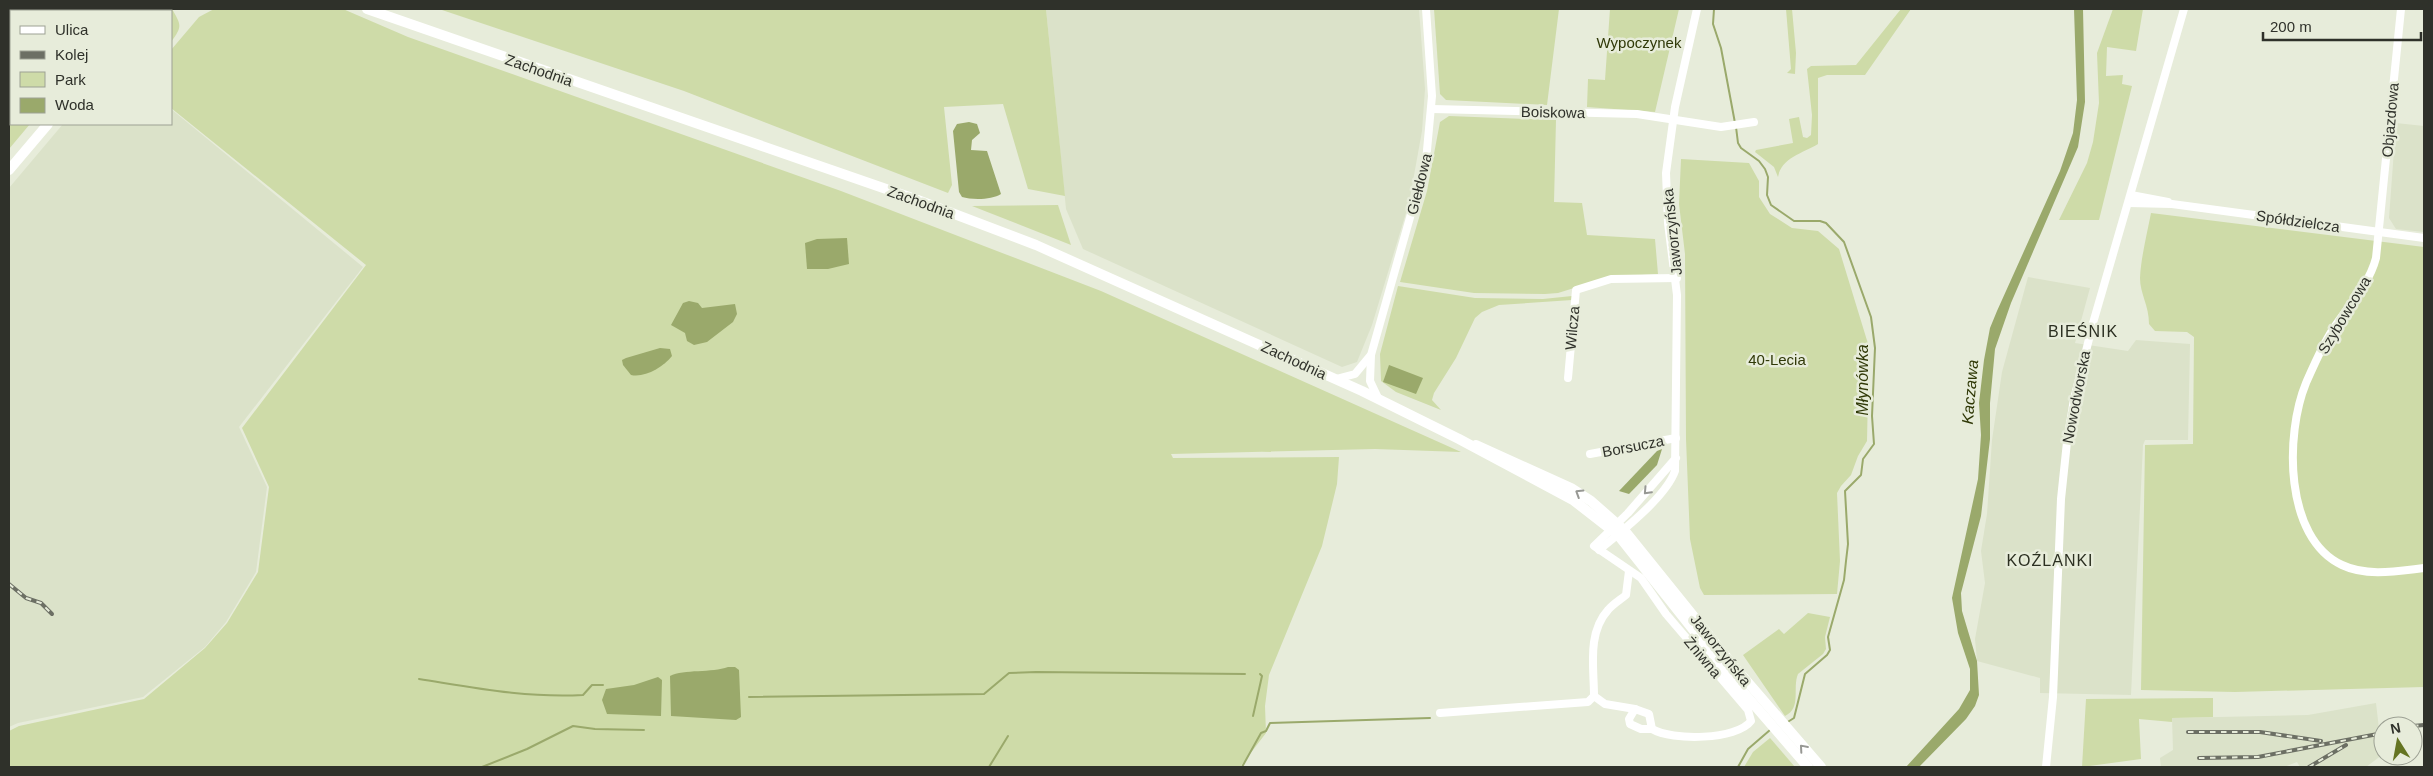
<svg xmlns="http://www.w3.org/2000/svg" width="2433" height="776" font-family="Helvetica,sans-serif">
	<style>
		.built { fill: #dbe2c9 }
		.green { fill: #cedba8 }
		.water { fill: #9aa96b }
		.lines { fill: none; stroke-linecap: round; stroke-linejoin: round }
		.stream { stroke: #9aa96b; stroke-width: 2 }
		.minor { stroke: #fff; stroke-width: 8 }
		.major { stroke: #fff; stroke-width: 10 }
		.rail-casing { stroke: #6c6f64; stroke-width: 4 }
		.rail { stroke: #e7ecda; stroke-width: 2; stroke-dasharray: 5.5; stroke-linecap: butt }
		.oneway { stroke: #979894 }
		.labels { text-anchor: middle; dominant-baseline: central; stroke-width: 5; stroke-linejoin: round; paint-order: stroke }
		.park-label { font-size: 15px; fill: #303908; stroke: #e7ecda }
		.street-label { font-size: 15px; fill: #2f312a; stroke: #e7ecda }
		.neighbourhood-label { font-size: 16px; letter-spacing: 1px; fill: #2c3022; stroke: #e7ecda }
		.water-label { font-size: 16px; font-style: italic; fill: #2f3806; stroke: #e7ecda }
	</style>
	<rect width="100%" height="100%" fill="#e7ecda"/>
	<g class="built">
		<polygon points="1046,9 1419,9 1425,89 1422,131 1409,203 1372,325 1357,362 1342,367 1083,249 1066,209"/>
		<polygon points="171,109 363,267 239,427 267,487 256,572 226,622 205,647 143,697 18,723 9,727 9,188 63,124 171,124"/>
		<polygon points="2396,123 2424,126 2424,232 2396,229 2389,218"/>
		<polygon points="2028,277 2090,288 2075,343 2128,351 2136,340 2190,344 2188,440 2145,440 2143,445 2131,695 2040,693 2040,678 1977,661 1975,639 1985,583 1981,551 1987,514 1992,440 2002,372"/>
		<polygon points="2376,703 2382,755 2366,767 2300,767 2297,762 2284,767 2161,767 2160,758 2173,750 2172,718 2308,715"/>
	</g>
	<g class="green">
		<polygon points="9,9 126,9 124,11 11,11 11,124 30,124 9,149"/>
		<path d="M158,9H172C181,25 183,26 171,42V11H156Z"/>
		<polygon points="214,9 343,9 408,37 841,191 1101,291 1461,452 1375,449 1171,454 1173,458 1339,457 1337,484 1322,546 1269,675 1265,706 1266,733 1240,767 9,767 9,731 19,726 144,699 205,648 227,623 258,572 269,487 242,428 366,265 171,108 171,50 199,17"/>
		<polygon points="439,9 1046,9 1065,196 1028,189 1003,104 944,107 952,185 948,193 684,91"/>
		<polygon points="1434,9 1559,9 1547,105 1446,100 1440,94"/>
		<polygon points="1610,9 1679,9 1655,112 1587,107 1588,79 1605,80"/>
		<polygon points="1786,9 1792,9 1796,53 1795,74 1787,73 1791,69"/>
		<path d="M1901,9H1911L1865,75H1827L1818,78V144C1803,153 1781,158 1778,177L1774,167L1755,152L1756,150L1793,143L1789,119L1799,117L1803,137L1807,138L1811,135L1812,115L1807,69L1811,66L1856,65Z"/>
		<polygon points="2113,9 2143,9 2136,51 2107,47 2106,76 2123,75 2122,84 2132,86 2099,220 2059,220 2087,163 2093,142 2099,103 2097,53"/>
		<polygon points="1449,116 1556,120 1554,202 1582,203 1587,235 1655,239 1658,274 1609,277 1558,293 1545,294 1474,293 1400,282 1427,191 1440,122"/>
		<polygon points="1681,159 1749,163 1759,181 1759,197 1770,214 1792,228 1818,231 1839,249 1869,347 1867,441 1858,456 1851,475 1841,486 1837,493 1840,561 1837,594 1704,595 1700,588 1690,539 1686,439 1685,254 1679,204"/>
		<polygon points="1058,205 1071,245 972,206"/>
		<path d="M2151,213L2424,247V687L2235,692L2141,690L2145,445L2193,444L2194,337L2187,332L2155,331L2149,324C2149,305 2140,294 2140,278C2141,257 2147,234 2151,213Z"/>
		<polygon points="1398,286 1475,298 1543,299 1572,296 1572,300 1499,305 1482,312 1475,318 1456,358 1434,393 1432,400 1441,410 1396,392 1381,381 1380,354"/>
		<path d="M1808,613L1830,617L1825,637L1826,649L1823,654L1798,674C1792,688 1802,708 1785,716L1743,655L1779,629L1784,634Z"/>
		<polygon points="2213,698 2213,717 2172,718 2172,722 2139,719 2141,759 2082,767 2086,699"/>
		<polygon points="1770,738 1795,767 1744,767 1753,752"/>
	</g>
	<g class="water">
		<polygon points="2074,9 2083,9 2085,102 2078,147 2011,303 1995,349 1990,403 1990,439 1981,516 1961,593 1962,611 1977,661 1979,695 1975,706 1966,719 1919,767 1906,767 1959,709 1970,690 1970,669 1958,633 1952,598 1978,479 1981,435 1979,403 1984,360 1990,328 1997,311 2060,171 2073,133 2077,100"/>
		<path d="M969,122L977,124L980,133L972,140L971,150L987,151L1001,194C992,200 972,200 962,197L959,192L953,131L957,124Z"/>
		<polygon points="847,238 849,264 828,269 807,269 805,243 817,239"/>
		<polygon points="689,301 698,303 702,308 735,304 737,314 733,322 707,342 694,345 687,341 685,333 671,325 683,303"/>
		<path d="M660,348L670,349L672,356C663,367 645,378 631,375L623,365L622,360L626,358Z"/>
		<polygon points="1389,365 1423,378 1416,394 1383,382"/>
		<polygon points="1662,449 1657,465 1629,494 1619,491 1657,451"/>
		<path d="M728,667H735L739,670L741,717L736,720L671,716L670,676C684,669 712,673 728,667Z"/>
		<polygon points="658,677 662,680 661,716 607,714 602,700 606,689 634,685"/>
	</g>
	<g class="lines">
		<g class="stream">
			<polyline points="1714,9 1713,24 1721,48 1735,123"/>
			<polyline points="1736,127 1738,143 1741,148 1759,161 1765,169 1768,177 1767,195 1771,205 1794,221 1820,221 1826,223 1844,242 1871,317 1875,348 1872,416 1874,444 1863,459 1861,475 1845,491 1848,544 1846,561 1844,580 1828,637 1830,650 1827,655 1805,674 1794,718 1786,723"/>
			<path d="M419,679C476,688 525,698 583,695L592,685H603"/>
			<polyline points="749,697 984,694 1009,673 1036,672 1245,674"/>
			<polyline points="1253,716 1262,676 1260,674"/>
			<polyline points="482,767 527,749 573,726 595,729 644,730"/>
			<polyline points="989,767 1008,736"/>
			<polyline points="1242,767 1261,733 1266,731 1270,723 1430,718"/>
			<polyline points="1738,767 1748,749 1770,730"/>
		</g>
		<g class="minor">
			<path d="M2401,9L2376,258C2369,285 2348,306 2333,329C2322,346 2314,365 2306,383C2285,434 2284,538 2342,565C2367,577 2398,571 2424,568"/>
			<polyline points="1432,109 1637,114 1721,127 1754,122"/>
			<polyline points="2131,195 2168,202"/>
			<polyline points="2129,203 2172,204 2424,238"/>
			<polyline points="1568,378 1576,290 1611,279 1677,278"/>
			<polyline points="1336,379 1355,374 1370,356"/>
			<polyline points="1378,398 1370,381 1371,355 1426,161 1432,96 1426,9"/>
			<polyline points="1590,454 1676,438"/>
			<path d="M1599,550C1620,533 1666,497 1675,471L1677,295L1668,223L1666,173L1675,107L1697,9"/>
			<path d="M1594,696C1594,668 1587,633 1608,610C1613,604 1620,600 1626,595L1629,571"/>
			<polyline points="1594,696 1605,704 1635,709"/>
			<polyline points="1440,713 1588,702 1594,696"/>
			<path d="M1652,729H1641L1630,724L1629,719L1635,709L1649,714L1652,729C1672,741 1737,740 1751,721L1748,710L1666,614L1641,578L1594,546L1628,513L1676,458"/>
			<polyline points="2046,767 2053,697 2061,499 2067,442 2074,399 2093,323 2184,9"/>
		</g>
		<g class="major">
			<polyline points="367,9 915,199 1036,245 1362,391 1459,439 1573,500 1618,535 1737,685 1808,767"/>
			<polyline points="140,11 142,9"/>
			<polyline points="9,170 48,124"/>
			<polyline points="1476,445 1571,488 1591,501 1624,530 1732,664 1821,767"/>
		</g>
		<g class="rail-casing">
			<g id="rail">
				<polyline points="9,584 26,598 41,603 52,614"/>
				<polyline points="2413,726 2424,725"/>
				<polyline points="2188,732 2260,732 2321,741"/>
				<polyline points="2199,758 2258,757 2383,733"/>
				<polyline points="2309,767 2346,745"/>
			</g>
		</g>
		<use href="#rail" class="rail"/>
	</g>
	<defs><path id="oneway-chevron" d="M-2-3.5L2.5 0L-2 3.5" fill="none" stroke-width="1.6" stroke-linecap="round" stroke-linejoin="round" transform="scale(1.25)"/></defs>
	<g class="oneway">
		<use href="#oneway-chevron" transform="translate(1647 491) rotate(133)"/>
		<use href="#oneway-chevron" transform="translate(1579 493) rotate(-148)"/>
		<use href="#oneway-chevron" transform="translate(1803 748) rotate(-131)"/>
	</g>
	<g class="labels">
		<g class="park-label">
			<text x="1639" y="42">Wypoczynek</text>
			<text x="1777" y="359">40-Lecia</text>
		</g>
		<g class="street-label">
			<text transform="translate(539 70) rotate(19)">Zachodnia</text>
			<text transform="translate(1553 112) rotate(1)">Boiskowa</text>
			<text transform="translate(2390 120) rotate(-85)">Objazdowa</text>
			<text transform="translate(1419 184) rotate(-76)">Giełdowa</text>
			<text transform="translate(921 202) rotate(20)">Zachodnia</text>
			<text transform="translate(2298 221) rotate(8)">Spółdzielcza</text>
			<text transform="translate(1672 232) rotate(-96)">Jaworzyńska</text>
			<text transform="translate(2344 315) rotate(-59)">Szybowcowa</text>
			<text transform="translate(1572 328) rotate(-85)">Wilcza</text>
			<text transform="translate(1294 360) rotate(25)">Zachodnia</text>
			<text transform="translate(2076 397) rotate(-79)">Nowodworska</text>
			<text transform="translate(1633 446) rotate(-11)">Borsucza</text>
			<text transform="translate(1721 650) rotate(51)">Jaworzyńska</text>
			<text transform="translate(1703 657) rotate(50)">Żniwna</text>
		</g>
		<g class="neighbourhood-label">
			<text x="2083" y="331">BIEŚNIK</text>
			<text x="2050" y="560">KOŹLANKI</text>
		</g>
		<g class="water-label">
			<text transform="translate(1862 380) rotate(-90)">Młynówka</text>
			<text transform="translate(1970 392) rotate(-85)">Kaczawa</text>
		</g>
	</g>
	<rect width="2433" height="776" fill="none" stroke="#2f312a" stroke-width="20"/>
	<rect x="10" y="10" width="162" height="115" fill="#e7ecda" stroke="#9da194"/>
	<rect x="20" y="26" width="25" height="8" fill="#ffffff" stroke="#9da194"/>
	<text x="55" y="35" font-size="15" fill="#2f312a">Ulica</text>
	<rect x="20" y="51" width="25" height="8" fill="#6c6f64" stroke="#9da194"/>
	<text x="55" y="60" font-size="15" fill="#2f312a">Kolej</text>
	<rect x="20" y="72" width="25" height="15" fill="#cedba8" stroke="#9da194"/>
	<text x="55" y="85" font-size="15" fill="#2f312a">Park</text>
	<rect x="20" y="98" width="25" height="15" fill="#9aa96b" stroke="#9da194"/>
	<text x="55" y="110" font-size="15" fill="#2f312a">Woda</text>
	<g transform="translate(2398 741) rotate(349)"><circle r="24" fill="#e7ecda" stroke="#9da194"/>
	<path d="M0-4L9 19L0 12L-9 19Z" fill="#647421"/>
	<text y="-8" font-size="14" font-weight="bold" text-anchor="middle" fill="#2f312a">N</text>
	</g>
	<path d="M2263 32v8h158v-8" fill="none" stroke="#2f312a" stroke-width="2.5"/>
	<text x="2270" y="32" font-size="15" fill="#2f312a" stroke="#e7ecda" stroke-width="4" paint-order="stroke">200 m</text>
</svg>
